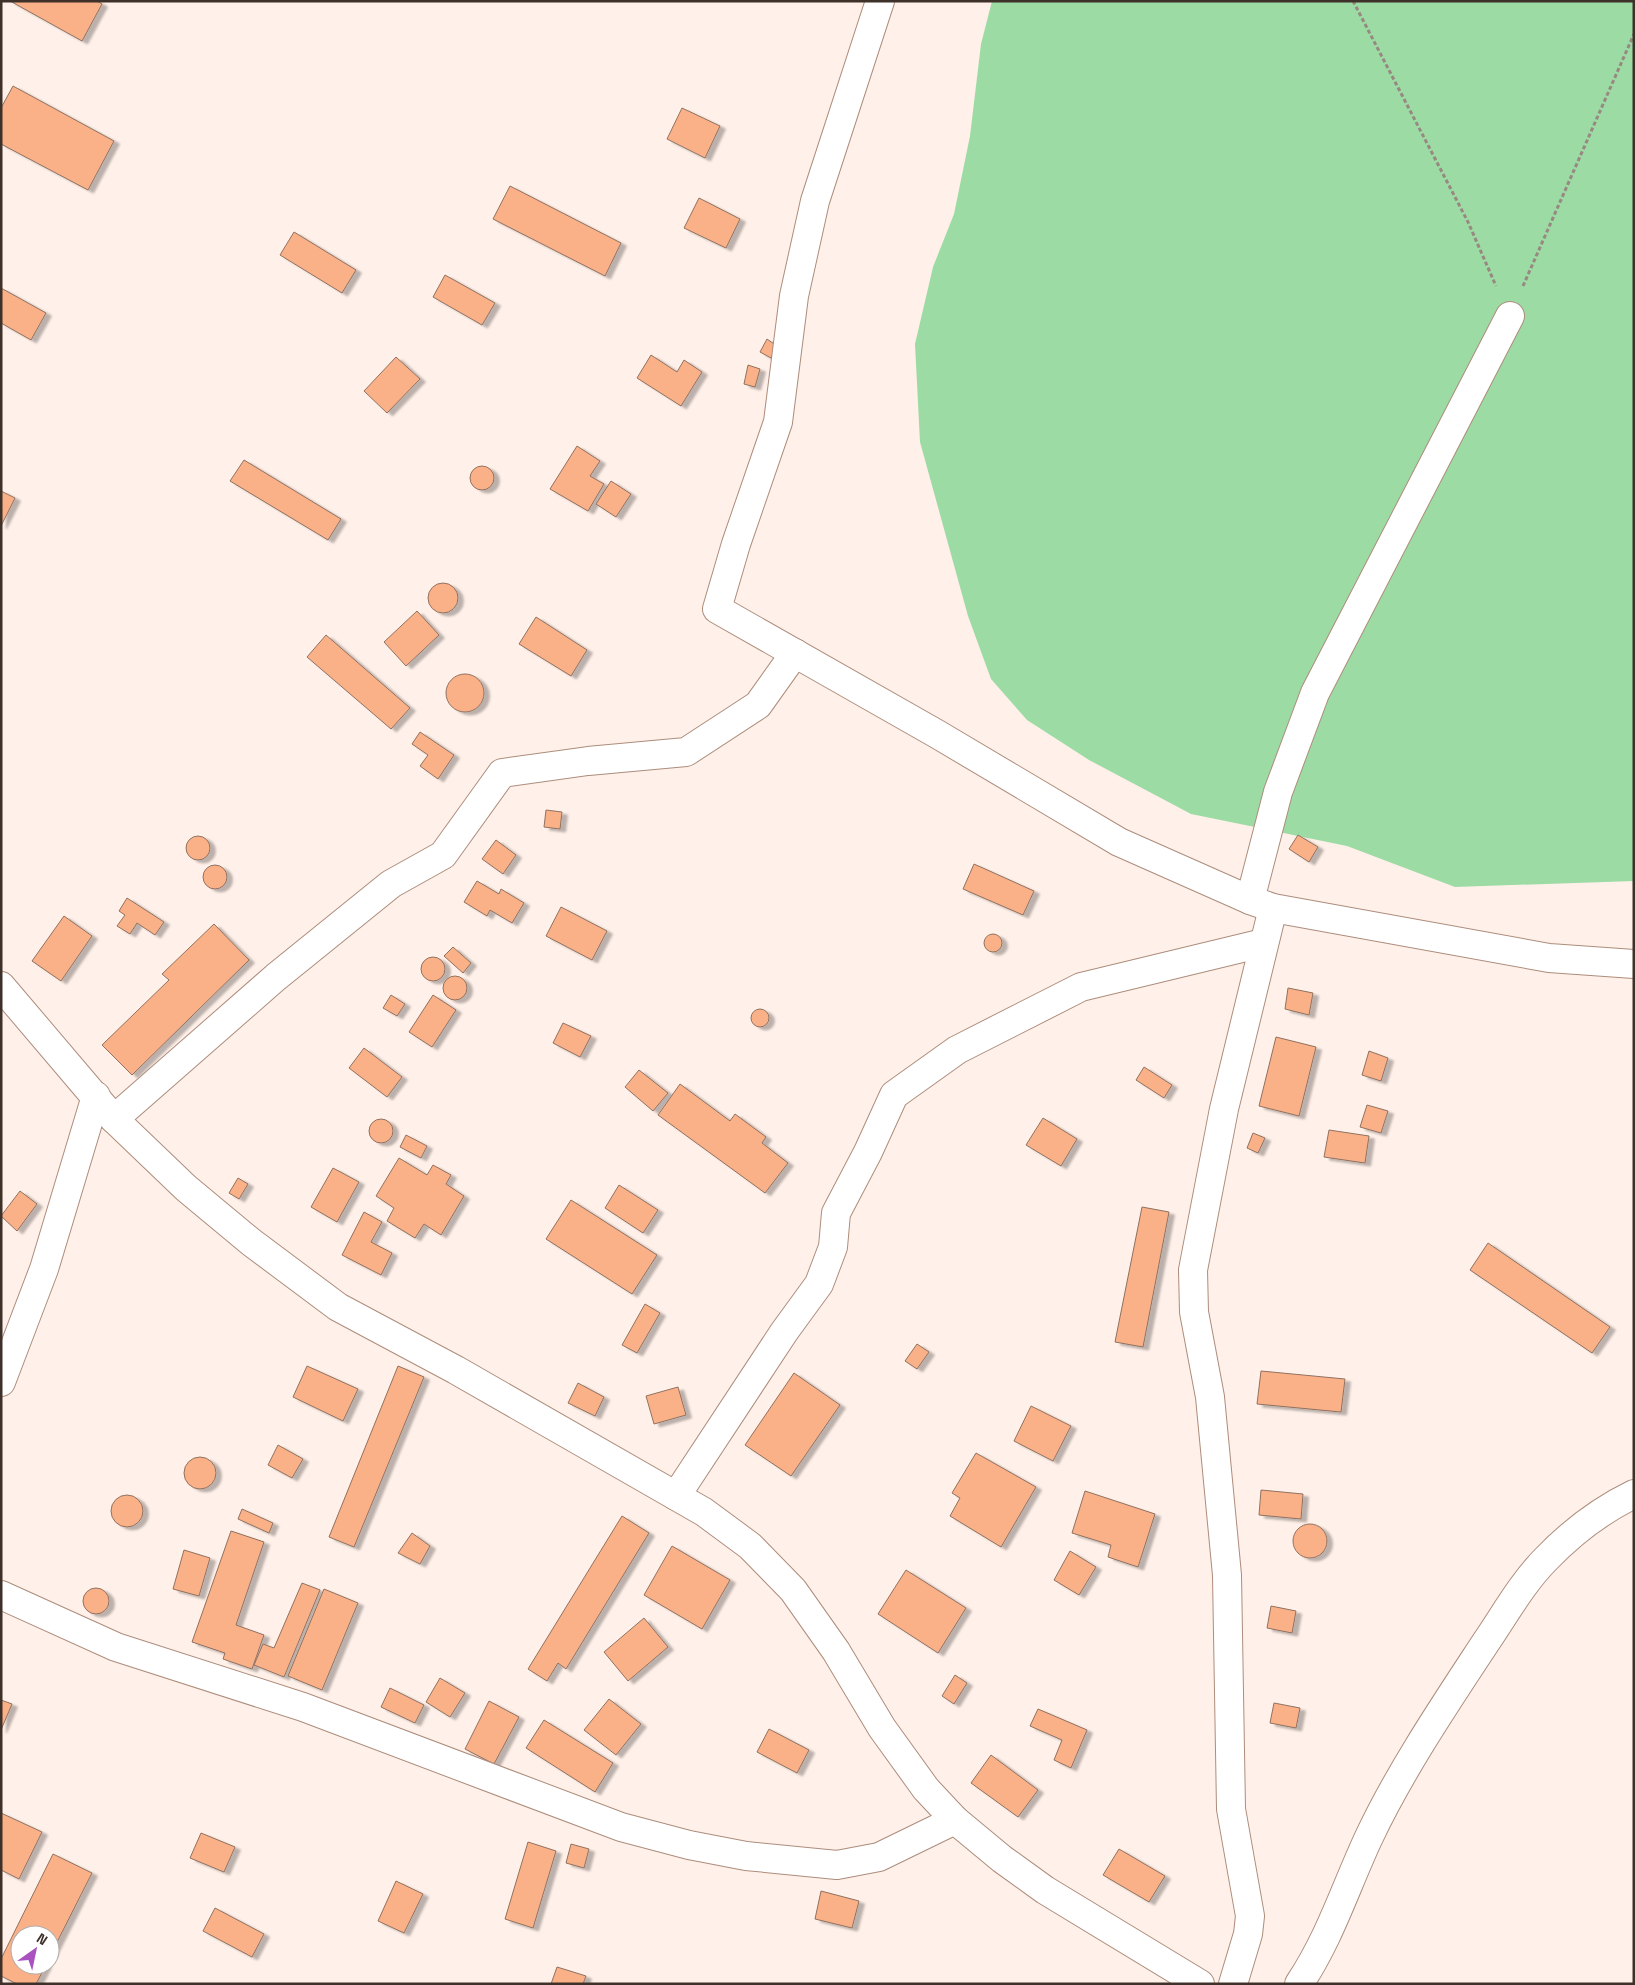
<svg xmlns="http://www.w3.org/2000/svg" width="1635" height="1985" font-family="'Space Grotesk',sans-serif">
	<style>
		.green { fill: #9ddba4 }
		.building { fill: #fbb187; stroke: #907160; filter: url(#shadow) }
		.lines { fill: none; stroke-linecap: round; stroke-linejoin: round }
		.minor-casing { stroke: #ad8d7c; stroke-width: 30 }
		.path { stroke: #978982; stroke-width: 3; stroke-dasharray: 4 2.5; stroke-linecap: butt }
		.minor { stroke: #fff; stroke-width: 28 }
	</style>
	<defs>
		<filter id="shadow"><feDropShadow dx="5.5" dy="3" stdDeviation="1" flood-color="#0004"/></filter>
	</defs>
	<rect width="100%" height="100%" fill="#fff0e9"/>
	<polygon class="green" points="992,1 1634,1 1634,881 1455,887 1347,846 1191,814 1089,760 1027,720 991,679 968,616 920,442 915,344 933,267 954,214 970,136 981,44"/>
	<g class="building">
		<polygon points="10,1 97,1 102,4 82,41"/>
		<polygon points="13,86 114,141 88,190 1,144 1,108"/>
		<polygon points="682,108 720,126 705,158 667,139"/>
		<polygon points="510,186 621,243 605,276 493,219"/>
		<polygon points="699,198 740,219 726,248 684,228"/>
		<polygon points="294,232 356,270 342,293 280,255"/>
		<polygon points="445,275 495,303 482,325 433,297"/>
		<polygon points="1,288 46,313 31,340 1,323"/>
		<polygon points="767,339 777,346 771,358 760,352"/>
		<polygon points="651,355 677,372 684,360 702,372 681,406 637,378"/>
		<polygon points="396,357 420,379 387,413 364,391"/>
		<polygon points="748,365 760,369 755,387 744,384"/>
		<polygon points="577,446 600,461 590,476 604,484 588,511 550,489"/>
		<polygon points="244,460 341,519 328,540 230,481"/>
		<circle cx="482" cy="478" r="12"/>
		<polygon points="611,481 631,494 616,517 596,504"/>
		<polygon points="1,491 15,498 1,526"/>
		<circle cx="443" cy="598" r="15"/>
		<polygon points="417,611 439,635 406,666 384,642"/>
		<polygon points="536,617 587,650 571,676 519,644"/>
		<polygon points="326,635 410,708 391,729 307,657"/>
		<circle cx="465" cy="693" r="19"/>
		<polygon points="420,732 454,755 438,779 420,766 428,755 412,744"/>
		<polygon points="546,810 562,812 560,829 544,827"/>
		<polygon points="1298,835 1318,847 1309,862 1289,849"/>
		<circle cx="198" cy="848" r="12"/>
		<polygon points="496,840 516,855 503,874 482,859"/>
		<polygon points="974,864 1034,891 1023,915 963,889"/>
		<circle cx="215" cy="877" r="12"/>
		<polygon points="477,881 499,894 501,889 524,903 512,923 490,910 487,916 464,902"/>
		<polygon points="127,898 164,922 155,935 137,923 130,934 117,926 125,915 119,911"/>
		<polygon points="561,907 607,931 592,960 546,936"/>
		<polygon points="64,916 92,936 61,981 32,961"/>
		<polygon points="214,924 249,960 132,1075 102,1045 169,980 162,974"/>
		<circle cx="993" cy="943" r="9"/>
		<polygon points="453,947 471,963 463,973 444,956"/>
		<circle cx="433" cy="969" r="12"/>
		<circle cx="455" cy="988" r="12"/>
		<polygon points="1288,988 1313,993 1309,1015 1285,1009"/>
		<polygon points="391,995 405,1004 397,1016 383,1008"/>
		<polygon points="433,995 456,1010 432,1047 409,1032"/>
		<circle cx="760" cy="1018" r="9"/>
		<polygon points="563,1023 591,1036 580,1057 553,1043"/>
		<polygon points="1276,1037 1316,1047 1299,1116 1259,1106"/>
		<polygon points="364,1048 402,1077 387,1097 349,1068"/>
		<polygon points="1369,1051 1388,1058 1381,1081 1362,1075"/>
		<polygon points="1144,1067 1172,1085 1164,1098 1136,1080"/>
		<polygon points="639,1070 668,1093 653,1111 625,1087"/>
		<polygon points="680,1084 730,1121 735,1114 766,1137 762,1143 788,1163 765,1193 658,1115"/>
		<polygon points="1367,1105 1388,1111 1381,1133 1360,1127"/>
		<polygon points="1043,1118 1077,1139 1061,1166 1026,1145"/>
		<circle cx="381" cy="1131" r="12"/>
		<polygon points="1329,1130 1369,1136 1365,1163 1324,1157"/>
		<polygon points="1253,1133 1265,1138 1258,1153 1247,1148"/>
		<polygon points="406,1135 427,1146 421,1158 400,1147"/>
		<polygon points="399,1158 427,1175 433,1165 451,1175 446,1184 464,1196 441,1235 424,1224 415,1238 387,1221 394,1208 376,1196"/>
		<polygon points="333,1168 359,1182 337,1222 311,1207"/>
		<polygon points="238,1178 248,1184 239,1199 229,1193"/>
		<polygon points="619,1185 658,1210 643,1233 605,1208"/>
		<polygon points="20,1191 37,1204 17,1231 1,1216"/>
		<polygon points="571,1200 657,1255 632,1294 546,1239"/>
		<polygon points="1142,1207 1169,1212 1143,1347 1115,1342"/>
		<polygon points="364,1212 382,1222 371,1242 392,1253 381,1275 342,1255"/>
		<polygon points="1488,1243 1610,1327 1592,1353 1470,1270"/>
		<polygon points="645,1304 660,1313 637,1353 622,1345"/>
		<polygon points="917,1344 929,1352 917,1369 905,1361"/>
		<polygon points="307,1366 358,1389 343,1421 293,1397"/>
		<polygon points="398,1366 424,1377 354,1547 329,1537"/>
		<polygon points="1261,1371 1345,1379 1341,1412 1257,1404"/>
		<polygon points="794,1373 840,1405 791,1476 745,1445"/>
		<polygon points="578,1383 604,1397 595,1416 568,1403"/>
		<polygon points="678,1387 686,1415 654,1424 646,1396"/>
		<polygon points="1031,1406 1071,1426 1053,1461 1014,1441"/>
		<polygon points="278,1445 303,1459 292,1478 268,1465"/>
		<polygon points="976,1453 1036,1487 1001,1547 950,1516 960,1498 952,1493"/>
		<circle cx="200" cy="1473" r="16"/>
		<polygon points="1261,1490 1303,1494 1301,1519 1259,1515"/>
		<polygon points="1085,1491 1155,1514 1138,1567 1108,1557 1111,1545 1072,1533"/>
		<circle cx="127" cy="1511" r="16"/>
		<polygon points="242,1509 273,1523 269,1533 238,1519"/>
		<polygon points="622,1516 649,1533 566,1669 558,1663 547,1681 528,1669"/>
		<circle cx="1310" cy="1541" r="17"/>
		<polygon points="231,1531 264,1542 236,1625 264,1635 252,1669 223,1659 225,1653 192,1642"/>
		<polygon points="412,1533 430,1546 420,1564 398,1553"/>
		<polygon points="672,1546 730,1580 702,1629 644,1595"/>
		<polygon points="184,1550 210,1558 199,1596 173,1589"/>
		<polygon points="1070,1551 1096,1567 1079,1595 1054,1580"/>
		<polygon points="906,1570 966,1608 938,1653 878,1614"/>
		<polygon points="302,1583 320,1590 284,1677 254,1665 263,1644 274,1648"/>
		<circle cx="96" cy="1601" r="13"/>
		<polygon points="324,1589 358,1603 322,1690 288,1676"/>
		<polygon points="1271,1606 1296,1611 1292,1633 1267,1628"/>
		<polygon points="644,1618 668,1647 628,1681 604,1652"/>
		<polygon points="955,1675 967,1683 954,1704 942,1696"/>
		<polygon points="440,1678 465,1693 450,1717 426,1702"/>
		<polygon points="390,1688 424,1705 415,1723 381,1707"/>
		<polygon points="609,1699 641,1724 616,1755 584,1730"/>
		<polygon points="1,1700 12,1704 1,1730"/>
		<polygon points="489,1701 519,1717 494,1764 465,1749"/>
		<polygon points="1274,1703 1300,1708 1296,1728 1270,1723"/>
		<polygon points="1038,1709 1087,1730 1071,1768 1054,1760 1062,1740 1030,1726"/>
		<polygon points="544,1720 613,1763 595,1792 526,1748"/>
		<polygon points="769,1729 809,1750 797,1773 757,1752"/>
		<polygon points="991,1755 1038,1790 1018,1817 971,1783"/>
		<polygon points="1,1813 42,1832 19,1879 1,1870"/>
		<polygon points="201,1833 235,1847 224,1872 190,1858"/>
		<polygon points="528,1842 556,1851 533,1928 505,1919"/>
		<polygon points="571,1844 589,1849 584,1868 566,1863"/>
		<polygon points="1119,1849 1165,1876 1149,1902 1103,1875"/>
		<polygon points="53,1854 92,1873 50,1956 50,1935 20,1935 20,1965 46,1965 36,1984 17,1984 1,1976 1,1959"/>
		<polygon points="396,1881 423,1894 404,1933 378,1921"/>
		<polygon points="821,1891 859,1901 852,1928 815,1919"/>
		<polygon points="215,1908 264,1934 252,1957 203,1931"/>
		<polygon points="557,1967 586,1976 583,1984 551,1984"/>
	</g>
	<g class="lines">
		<g class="minor-casing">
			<g id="minor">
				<polyline points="880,1 815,201 794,296 778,422 736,544 717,609 937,734 1119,842 1250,900 1273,908 1549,958 1634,964"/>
				<polyline points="1250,900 1278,792 1315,693 1510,316"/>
				<polyline points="1,986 114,1119 186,1188 251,1242 338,1307 456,1370 704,1512 750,1546 793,1590 836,1651 882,1728 926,1789 955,1820 1002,1859 1045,1890 1200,1984"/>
				<polyline points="114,1119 276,977 391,884 443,855 502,773 588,761 686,752 758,705 795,653"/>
				<polyline points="1,1382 44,1269 96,1096"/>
				<polyline points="676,1496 784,1332 819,1284 833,1247 836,1213 868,1152 894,1095 957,1050 1081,987 1263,943"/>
				<polyline points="1,1595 116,1647 303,1707 621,1827 689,1845 746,1856 837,1865 879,1857 955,1820"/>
				<polyline points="1233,1984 1248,1934 1250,1916 1231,1809 1227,1575 1210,1397 1194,1312 1193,1270 1224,1109 1273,908"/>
				<path d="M1299,1984C1330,1938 1346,1886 1369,1837C1400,1771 1446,1703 1486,1642C1505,1614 1523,1582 1546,1559C1572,1532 1601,1510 1634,1494"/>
			</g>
		</g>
		<g class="path">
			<polyline points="1353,1 1468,222 1496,286"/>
			<polyline points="1523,286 1634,34"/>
		</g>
		<use href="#minor" class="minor"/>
	</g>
	<rect width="1635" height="1985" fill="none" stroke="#3e3129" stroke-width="5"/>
	<g transform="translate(35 1950) rotate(33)"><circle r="24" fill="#ffffff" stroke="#b2ada9"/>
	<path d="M0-4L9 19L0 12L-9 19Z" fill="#a952c0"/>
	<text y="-8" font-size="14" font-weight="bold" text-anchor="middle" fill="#3e3129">N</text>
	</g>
</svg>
